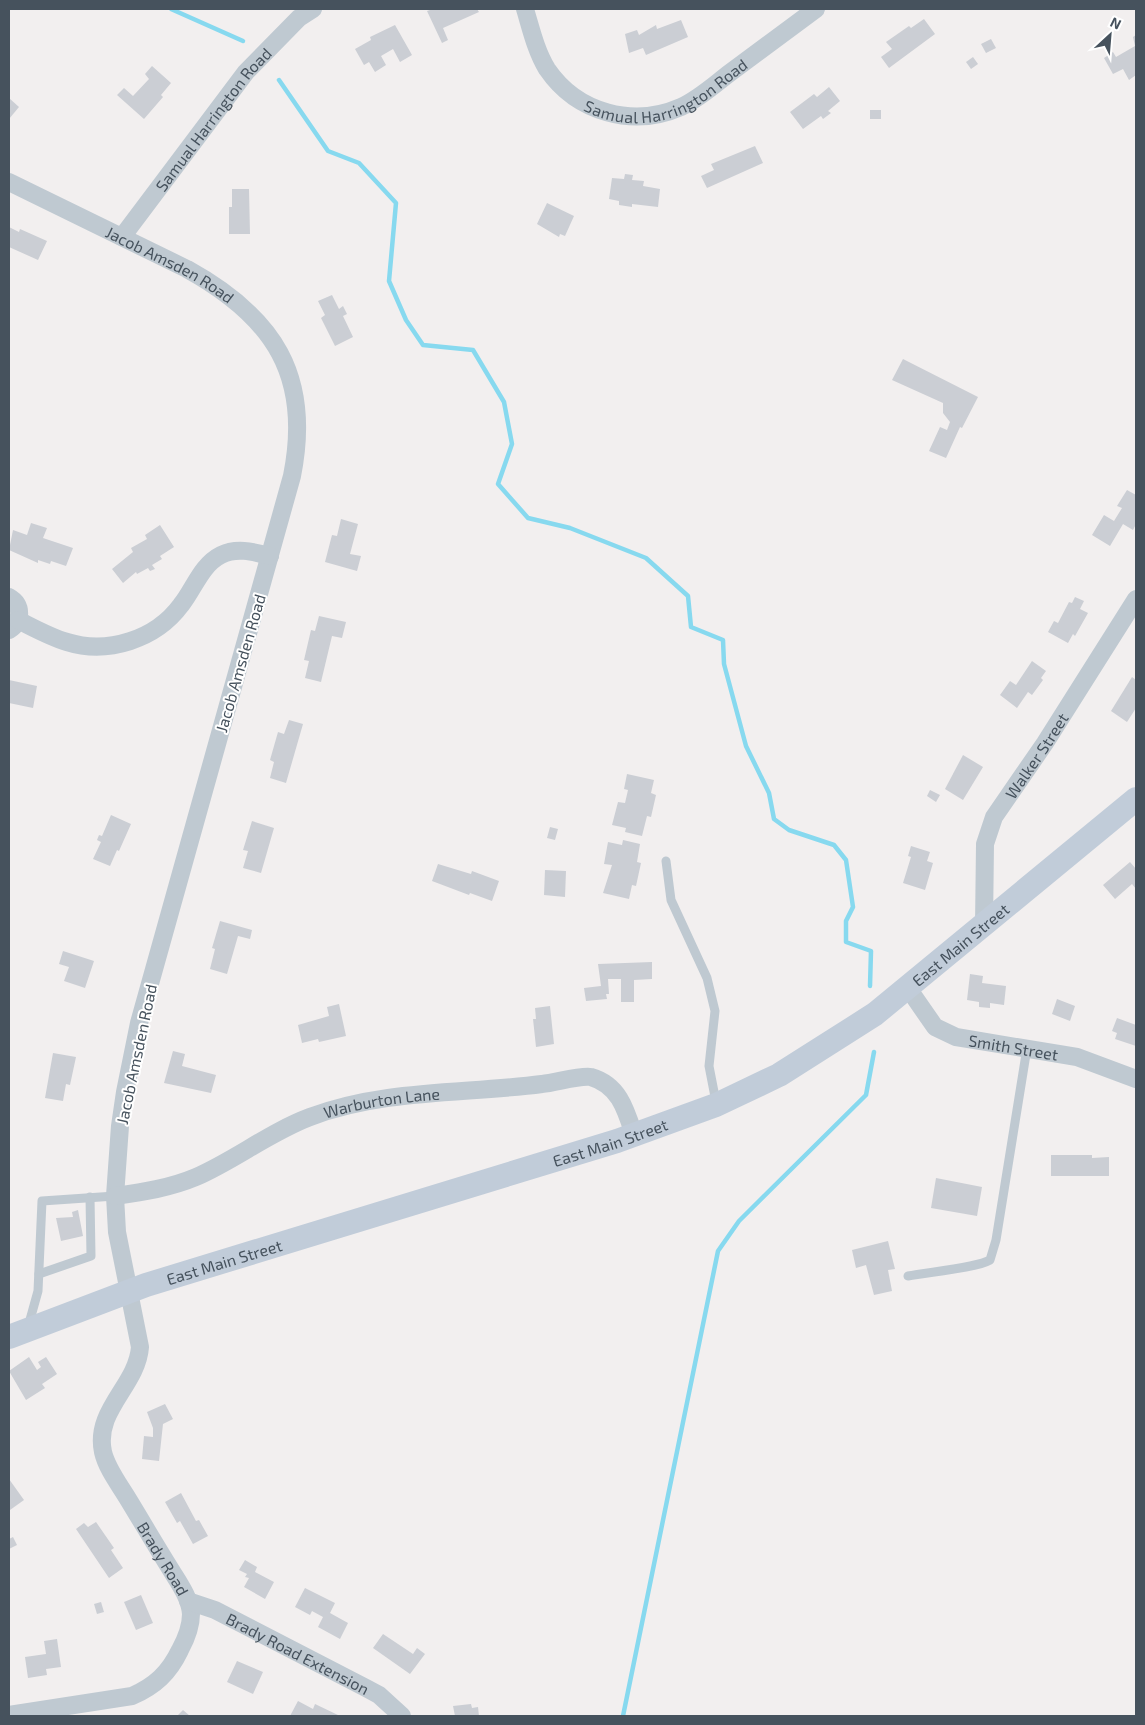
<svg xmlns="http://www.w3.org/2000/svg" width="1145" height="1725" font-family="'Exo 2',sans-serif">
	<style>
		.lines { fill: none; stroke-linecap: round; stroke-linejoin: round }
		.stream { stroke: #87d9ef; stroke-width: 4.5 }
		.building { fill: #cbced4 }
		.lane { stroke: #bfc9d1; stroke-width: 9 }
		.street { stroke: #bfc9d1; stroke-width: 18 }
		.secondary { stroke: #c1ccd9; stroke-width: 24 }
		.labels { text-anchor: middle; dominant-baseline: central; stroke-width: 4; stroke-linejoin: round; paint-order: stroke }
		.street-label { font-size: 16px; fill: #46525d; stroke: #fff }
	</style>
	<rect width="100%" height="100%" fill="#f2efef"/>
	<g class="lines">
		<g class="stream">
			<polyline points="171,9 243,41"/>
			<polyline points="279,80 328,151 359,163 396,203 389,281 406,320 423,345 473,350 504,402 512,444 498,484 528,518 570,528 646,558 688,596 691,627 723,640 724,664 746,746 769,793 774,819 789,830 834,845 846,860 853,907 846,921 846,942 871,951 870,986"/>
			<polyline points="623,1716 718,1251 739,1221 866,1095 874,1052"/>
		</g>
	</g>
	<g class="building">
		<polygon points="433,9 477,9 479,12 443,28 448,40 442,43 427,11"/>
		<polygon points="924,19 935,34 889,68 881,57 892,49 886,42 909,26 911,28"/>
		<polygon points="681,20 688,37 646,55 643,48 629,53 625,34 637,30 639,35 656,25 657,29"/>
		<polygon points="395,25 412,55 400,62 393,49 381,56 386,65 375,72 369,62 364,65 355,49 371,40 370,37"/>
		<polygon points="1136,35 1136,75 1129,80 1123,69 1113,74 1104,58 1113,52 1116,57 1135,46 1133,37"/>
		<polygon points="991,39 996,48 986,53 981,44"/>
		<polygon points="973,57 978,64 971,69 966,62"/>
		<polygon points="152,66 171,83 161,95 163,97 144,119 117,95 124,88 133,96 149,79 145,74"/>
		<polygon points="829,87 840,101 828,111 831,113 823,119 821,116 803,129 790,112 814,94 817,97"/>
		<polygon points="9,98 19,107 9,119"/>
		<rect x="870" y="110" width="11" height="9"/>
		<polygon points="755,146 763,163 707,188 701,176 714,170 711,164"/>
		<polygon points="625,174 633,175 632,180 644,181 643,186 660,189 658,207 632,204 632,207 619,205 619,201 609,199 612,178 624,179"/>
		<polygon points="232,189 249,189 250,234 229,234 229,207 232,207"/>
		<polygon points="547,203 574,216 565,236 560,234 559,237 537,224"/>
		<polygon points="9,227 19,232 20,229 47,241 38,260 9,247"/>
		<polygon points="332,295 339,309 343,306 347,314 343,316 353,337 335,346 321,318 325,315 318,301"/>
		<polygon points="903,359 978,397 962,428 960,427 946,458 929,451 940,427 947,430 950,422 943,413 943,403 892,380"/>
		<polygon points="1127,490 1136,495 1136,524 1133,530 1123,524 1110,546 1092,535 1104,515 1114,521 1122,508 1117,506"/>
		<polygon points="341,519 358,524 350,554 361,556 357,571 325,562 332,535 337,536"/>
		<polygon points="31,523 47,528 43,538 73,548 66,566 51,561 50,564 38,560 38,563 9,550 13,530 27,535"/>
		<polygon points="160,525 174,547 160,556 162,559 152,565 155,569 150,571 148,568 137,574 136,572 123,583 112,569 133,552 131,548 147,539 145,535"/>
		<polygon points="1075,597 1084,601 1080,609 1088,613 1075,636 1073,634 1068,643 1048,632 1054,621 1058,623 1069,602 1072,603"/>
		<polygon points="319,616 346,622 342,638 332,636 321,682 305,678 309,661 304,660 311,630 315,631"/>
		<polygon points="1032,661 1046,671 1041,678 1043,680 1032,695 1028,692 1017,708 1000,695 1010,681 1016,685"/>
		<polygon points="1132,677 1136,680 1136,708 1127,722 1111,711"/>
		<polygon points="9,680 37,686 33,708 9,703"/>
		<polygon points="289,720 303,724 286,783 270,778 274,762 270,760 278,732 284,734"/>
		<polygon points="963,755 983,767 963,800 945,789"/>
		<polygon points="627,774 654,780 651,793 656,795 651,817 647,816 642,836 625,832 626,828 612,825 618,802 625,803 628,790 624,789"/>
		<polygon points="930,790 940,795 936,802 927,796"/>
		<polygon points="111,815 131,824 119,851 117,850 110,866 93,859 101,842 97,840 99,835 102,836"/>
		<polygon points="252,821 274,828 261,873 243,868 248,851 243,850"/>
		<polygon points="550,827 558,829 555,840 547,838"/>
		<polygon points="623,840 640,844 637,862 641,863 636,886 632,885 629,899 603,893 612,865 604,864 608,842 622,845"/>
		<polygon points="911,846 930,852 927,861 933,863 925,890 903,883 911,857 908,856"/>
		<polygon points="1130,862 1136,869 1136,889 1132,884 1115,899 1103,885"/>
		<polygon points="438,864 471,874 472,871 499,881 492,901 470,893 469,895 432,881"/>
		<polygon points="545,870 566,871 565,897 544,895"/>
		<polygon points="220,921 252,930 250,939 238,936 227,974 210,969 215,949 212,948"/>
		<polygon points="63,951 94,961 85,988 64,981 69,967 59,964"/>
		<polygon points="652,962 652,979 634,980 634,1002 621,1002 621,979 608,979 609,994 606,994 607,999 586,1001 584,988 601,986 598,964"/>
		<polygon points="970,974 983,976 982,983 1006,986 1004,1005 990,1003 990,1008 979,1007 979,1002 967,1000"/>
		<polygon points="1057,999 1075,1006 1070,1021 1052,1014"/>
		<polygon points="339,1004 346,1036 319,1042 318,1039 302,1043 298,1025 329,1016 327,1007"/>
		<polygon points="550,1006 554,1044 536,1047 533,1019 536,1019 535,1008"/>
		<polygon points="1117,1018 1136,1025 1136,1046 1115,1039 1117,1033 1112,1031"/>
		<polygon points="173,1051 185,1054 182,1066 216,1075 211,1093 164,1083"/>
		<polygon points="53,1053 76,1057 70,1085 66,1084 63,1101 45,1098"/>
		<polygon points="1051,1155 1092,1155 1092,1158 1109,1157 1109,1176 1051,1176"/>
		<polygon points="936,1178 982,1187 977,1216 931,1208"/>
		<polygon points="78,1210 83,1236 61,1241 56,1218 73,1217 72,1212"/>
		<polygon points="888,1241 895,1269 888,1270 892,1291 874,1295 866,1265 856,1268 852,1250"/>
		<polygon points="29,1357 37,1370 41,1367 38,1362 46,1357 57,1374 42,1384 45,1388 26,1400 9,1371"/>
		<polygon points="165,1404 173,1419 163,1424 159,1461 142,1459 144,1436 153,1437 153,1428 147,1412"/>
		<polygon points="9,1479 24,1500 10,1510 9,1508"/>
		<polygon points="181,1493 196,1521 199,1520 208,1536 193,1544 180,1521 177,1523 165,1502"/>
		<polygon points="96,1522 114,1548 111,1550 123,1568 109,1578 76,1529 84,1523 88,1527"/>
		<polygon points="13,1537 17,1545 9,1549 9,1539"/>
		<polygon points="245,1560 257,1567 255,1572 274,1582 265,1599 244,1587 249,1578 245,1577 247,1574 239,1570"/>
		<polygon points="305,1588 335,1603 330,1613 348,1623 340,1639 318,1627 323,1617 312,1611 310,1615 295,1607"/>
		<polygon points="141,1595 153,1623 136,1630 124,1602"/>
		<polygon points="101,1602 104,1612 97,1614 94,1604"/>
		<polygon points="383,1634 413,1654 417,1648 425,1654 410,1674 373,1648"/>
		<polygon points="57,1639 61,1667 46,1669 47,1675 28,1678 25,1657 46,1654 44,1641"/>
		<polygon points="237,1661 263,1672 253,1694 227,1682"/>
		<polygon points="298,1701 313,1709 315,1704 338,1715 290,1716"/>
		<polygon points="471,1704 472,1708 478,1707 479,1716 455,1716 453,1706"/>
		<polygon points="183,1710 190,1716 177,1716"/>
	</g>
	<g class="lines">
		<g class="lane">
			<polyline points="666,861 671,900 707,978 715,1011 709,1066 716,1102"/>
			<polyline points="39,1274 91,1256 90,1197"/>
			<path d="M908,1276C928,1272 976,1268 990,1260L996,1240L1027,1048"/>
			<polyline points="28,1327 38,1291 42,1201 115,1196"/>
		</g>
		<g class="street">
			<path id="s1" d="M525,9C531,29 536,51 547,69C577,113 633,128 681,107C699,99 715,84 731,72C759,51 788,30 816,9"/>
			<path id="s2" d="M9,182L187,269C274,317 312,376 292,476L139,1023L125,1092L120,1126L115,1196L117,1232L140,1347C137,1386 94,1410 103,1452C107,1469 119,1484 128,1499C142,1522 156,1546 171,1570C179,1583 190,1598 191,1614C191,1627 186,1639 180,1650C169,1673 155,1686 132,1696L9,1715"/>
			<path id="s3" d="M122,237L246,72L299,18L313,9"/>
			<path d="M9,597C23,605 22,622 9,630"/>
			<path d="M18,620C34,628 50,637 67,642C108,655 156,639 181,605C194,589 201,565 221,555C237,547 254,552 270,556"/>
			<path id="s4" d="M984,926L985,844L994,817L1045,743L1136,599"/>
			<path id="s5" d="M908,988L935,1027L956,1037L1077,1057L1136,1079"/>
			<path id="s6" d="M115,1196C143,1192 170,1188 196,1177C235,1160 270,1132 310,1117C384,1089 466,1094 542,1084C555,1083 580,1075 591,1077C619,1085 626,1110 634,1135"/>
			<path id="s7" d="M188,1601L215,1610L366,1688L379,1695L402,1716"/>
		</g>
		<path class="secondary" id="s8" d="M9,1337L146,1285L617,1141L716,1105L779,1075L875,1014L1136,799"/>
	</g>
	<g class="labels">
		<g class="street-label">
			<text stroke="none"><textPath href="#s1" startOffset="205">Samual Harrington Road</textPath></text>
			<text stroke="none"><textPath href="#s3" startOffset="149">Samual Harrington Road</textPath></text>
			<text stroke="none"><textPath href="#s2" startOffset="181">Jacob Amsden Road</textPath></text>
			<text transform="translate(240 663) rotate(-74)">Jacob Amsden Road</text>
			<text stroke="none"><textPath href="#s4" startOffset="185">Walker Street</textPath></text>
			<text stroke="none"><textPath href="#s8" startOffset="1038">East Main Street</textPath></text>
			<text stroke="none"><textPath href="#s5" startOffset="129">Smith Street</textPath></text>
			<text transform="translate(136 1054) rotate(-78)">Jacob Amsden Road</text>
			<text stroke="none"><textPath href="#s6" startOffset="286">Warburton Lane</textPath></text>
			<text stroke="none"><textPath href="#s8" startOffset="632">East Main Street</textPath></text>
			<text stroke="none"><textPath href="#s8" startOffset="228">East Main Street</textPath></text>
			<text stroke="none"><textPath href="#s2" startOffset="1584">Brady Road</textPath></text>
			<text stroke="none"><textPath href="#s7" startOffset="122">Brady Road Extension</textPath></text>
		</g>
	</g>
	<rect width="1145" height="1725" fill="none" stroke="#46525d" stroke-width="20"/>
	<g transform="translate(1110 35) rotate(26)" stroke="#ffffff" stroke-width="4" paint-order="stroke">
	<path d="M0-4L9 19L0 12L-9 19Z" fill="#46525d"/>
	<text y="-8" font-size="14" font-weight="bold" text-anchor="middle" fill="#46525d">N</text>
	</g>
</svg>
